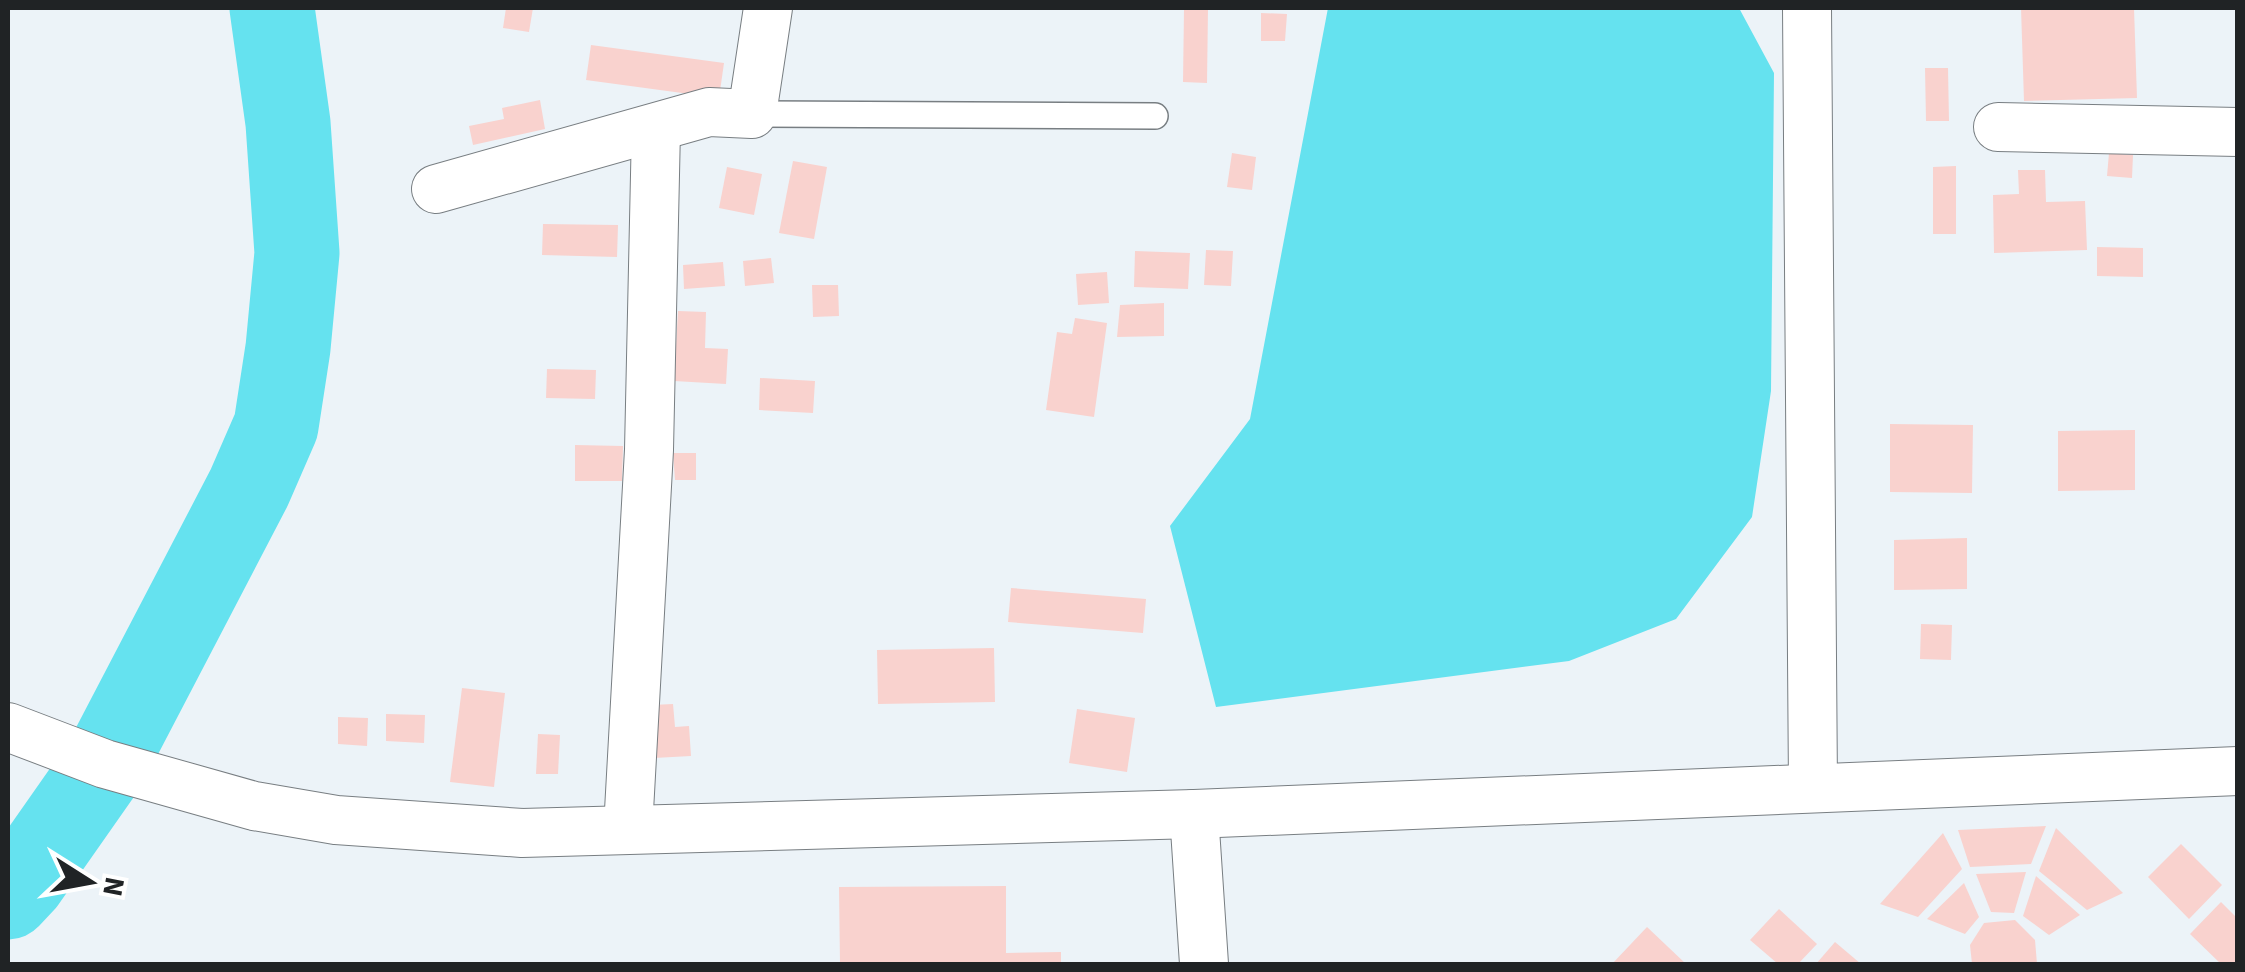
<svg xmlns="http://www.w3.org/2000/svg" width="2245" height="972" font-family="'Source Sans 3',sans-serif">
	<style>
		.water { fill: #65e2ef }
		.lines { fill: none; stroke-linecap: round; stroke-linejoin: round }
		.river { stroke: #65e2ef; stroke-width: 85 }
		.building { fill: #f9d2ce }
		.lane-casing { stroke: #787e82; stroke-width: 28 }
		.street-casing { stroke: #787e82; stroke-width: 50 }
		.lane { stroke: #fff; stroke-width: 25 }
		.street { stroke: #fff; stroke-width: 48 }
	</style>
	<rect width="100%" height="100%" fill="#ecf3f8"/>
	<polygon class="water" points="1328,8 1739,8 1774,73 1771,391 1752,517 1676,619 1569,661 1216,707 1170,526 1250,419"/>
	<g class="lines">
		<polyline class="river" points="8,897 23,881 105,764 249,488 276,426 288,348 297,253 288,123 272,8"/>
	</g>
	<g class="building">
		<polygon points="506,8 533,8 529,32 503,28"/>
		<polygon points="2021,8 2134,8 2137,98 2024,101"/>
		<polygon points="1184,9 1208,9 1207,83 1183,82"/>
		<polygon points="1261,13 1287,14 1285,41 1261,41"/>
		<polygon points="591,45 724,63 719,98 586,80"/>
		<polygon points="1925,68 1948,68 1949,121 1926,121"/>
		<polygon points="540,100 545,129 473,145 469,126 504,119 502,108"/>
		<polygon points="1232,153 1256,157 1252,190 1227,187"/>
		<polygon points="2109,153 2133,155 2132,178 2107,176"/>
		<polygon points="793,161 827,167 814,239 779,233"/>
		<polygon points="1956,166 1956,234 1933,234 1933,167"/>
		<polygon points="727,167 762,174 754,215 719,208"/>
		<polygon points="2018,170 2045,170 2046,202 2085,201 2087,250 1994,253 1993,195 2019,194"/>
		<polygon points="543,224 618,225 617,257 542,255"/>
		<polygon points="2097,247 2143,248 2143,277 2097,276"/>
		<polygon points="1206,250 1233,251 1231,286 1204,285"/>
		<polygon points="1135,251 1190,253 1188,289 1134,287"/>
		<polygon points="771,258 774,283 745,286 743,261"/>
		<polygon points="723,262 725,286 684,289 683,265"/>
		<polygon points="1107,272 1109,303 1078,305 1076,274"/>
		<polygon points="812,285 838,285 839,316 813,317"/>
		<polygon points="1164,303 1164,336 1117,337 1120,305"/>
		<polygon points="678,311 706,312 705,348 728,349 726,384 674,381"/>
		<polygon points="1075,318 1107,323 1094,417 1046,410 1057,332 1072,334"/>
		<polygon points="547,369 596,370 595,399 546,398"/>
		<polygon points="760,378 815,381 813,413 759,410"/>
		<polygon points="1890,424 1973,425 1972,493 1890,492"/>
		<polygon points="2135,430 2135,490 2058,491 2058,431"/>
		<polygon points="575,445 623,446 622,481 575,481"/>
		<polygon points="673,453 696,453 696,480 675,480"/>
		<polygon points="1967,538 1967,589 1894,590 1894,540"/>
		<polygon points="1011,588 1146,599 1143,633 1008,622"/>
		<polygon points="1921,624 1952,625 1951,660 1920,659"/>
		<polygon points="994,648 995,702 878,704 877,650"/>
		<polygon points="462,688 505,693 494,787 450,782"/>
		<polygon points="673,704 675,727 689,726 691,756 654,758 652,705"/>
		<polygon points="1077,709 1135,718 1127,772 1069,763"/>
		<polygon points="386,714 425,715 424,743 386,741"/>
		<polygon points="338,717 368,718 367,746 338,744"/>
		<polygon points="538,734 560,735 558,774 536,774"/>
		<polygon points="2046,826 2031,864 1970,867 1958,830"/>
		<polygon points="2056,828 2123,893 2087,910 2039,871"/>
		<polygon points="1943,833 1962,869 1918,917 1880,904"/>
		<polygon points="2181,844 2222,885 2189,919 2148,877"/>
		<polygon points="2026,872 2014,913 1991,912 1976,874"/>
		<polygon points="2036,876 2080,915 2049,935 2023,916"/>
		<polygon points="1964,883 1979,917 1965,934 1927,919"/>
		<polygon points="1006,886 1006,953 1061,952 1061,964 840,964 839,887"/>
		<polygon points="2221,902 2238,919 2235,964 2221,964 2190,934"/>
		<polygon points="1779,909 1817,944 1798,964 1778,964 1750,940"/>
		<polygon points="2015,920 2035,940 2037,964 1972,964 1970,945 1984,923"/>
		<polygon points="1647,927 1686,964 1612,964"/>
		<polygon points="1835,942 1861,964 1816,964"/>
	</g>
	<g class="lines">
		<g class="lane-casing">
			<polyline id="lane" points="752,114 1155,116"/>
		</g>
		<g class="street-casing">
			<g id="street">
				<polyline points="1807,8 1813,788"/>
				<polyline points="1998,127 2238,132"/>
				<polyline points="436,189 709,112 752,114 768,8"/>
				<polyline points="8,727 105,764 254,806 336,820 522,833 1194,814 2238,771"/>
				<polyline points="1194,814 1204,964"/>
				<polyline points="628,829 649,450 656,129"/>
			</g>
		</g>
		<use href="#lane" class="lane"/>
		<use href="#street" class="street"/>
	</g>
	<rect width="2245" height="972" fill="none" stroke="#202325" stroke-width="20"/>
	<g transform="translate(90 882) rotate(101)" stroke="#ffffff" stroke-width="8" paint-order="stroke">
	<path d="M0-8L18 38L0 25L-18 38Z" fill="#202325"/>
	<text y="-15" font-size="28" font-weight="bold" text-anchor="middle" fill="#202325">N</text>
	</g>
</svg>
